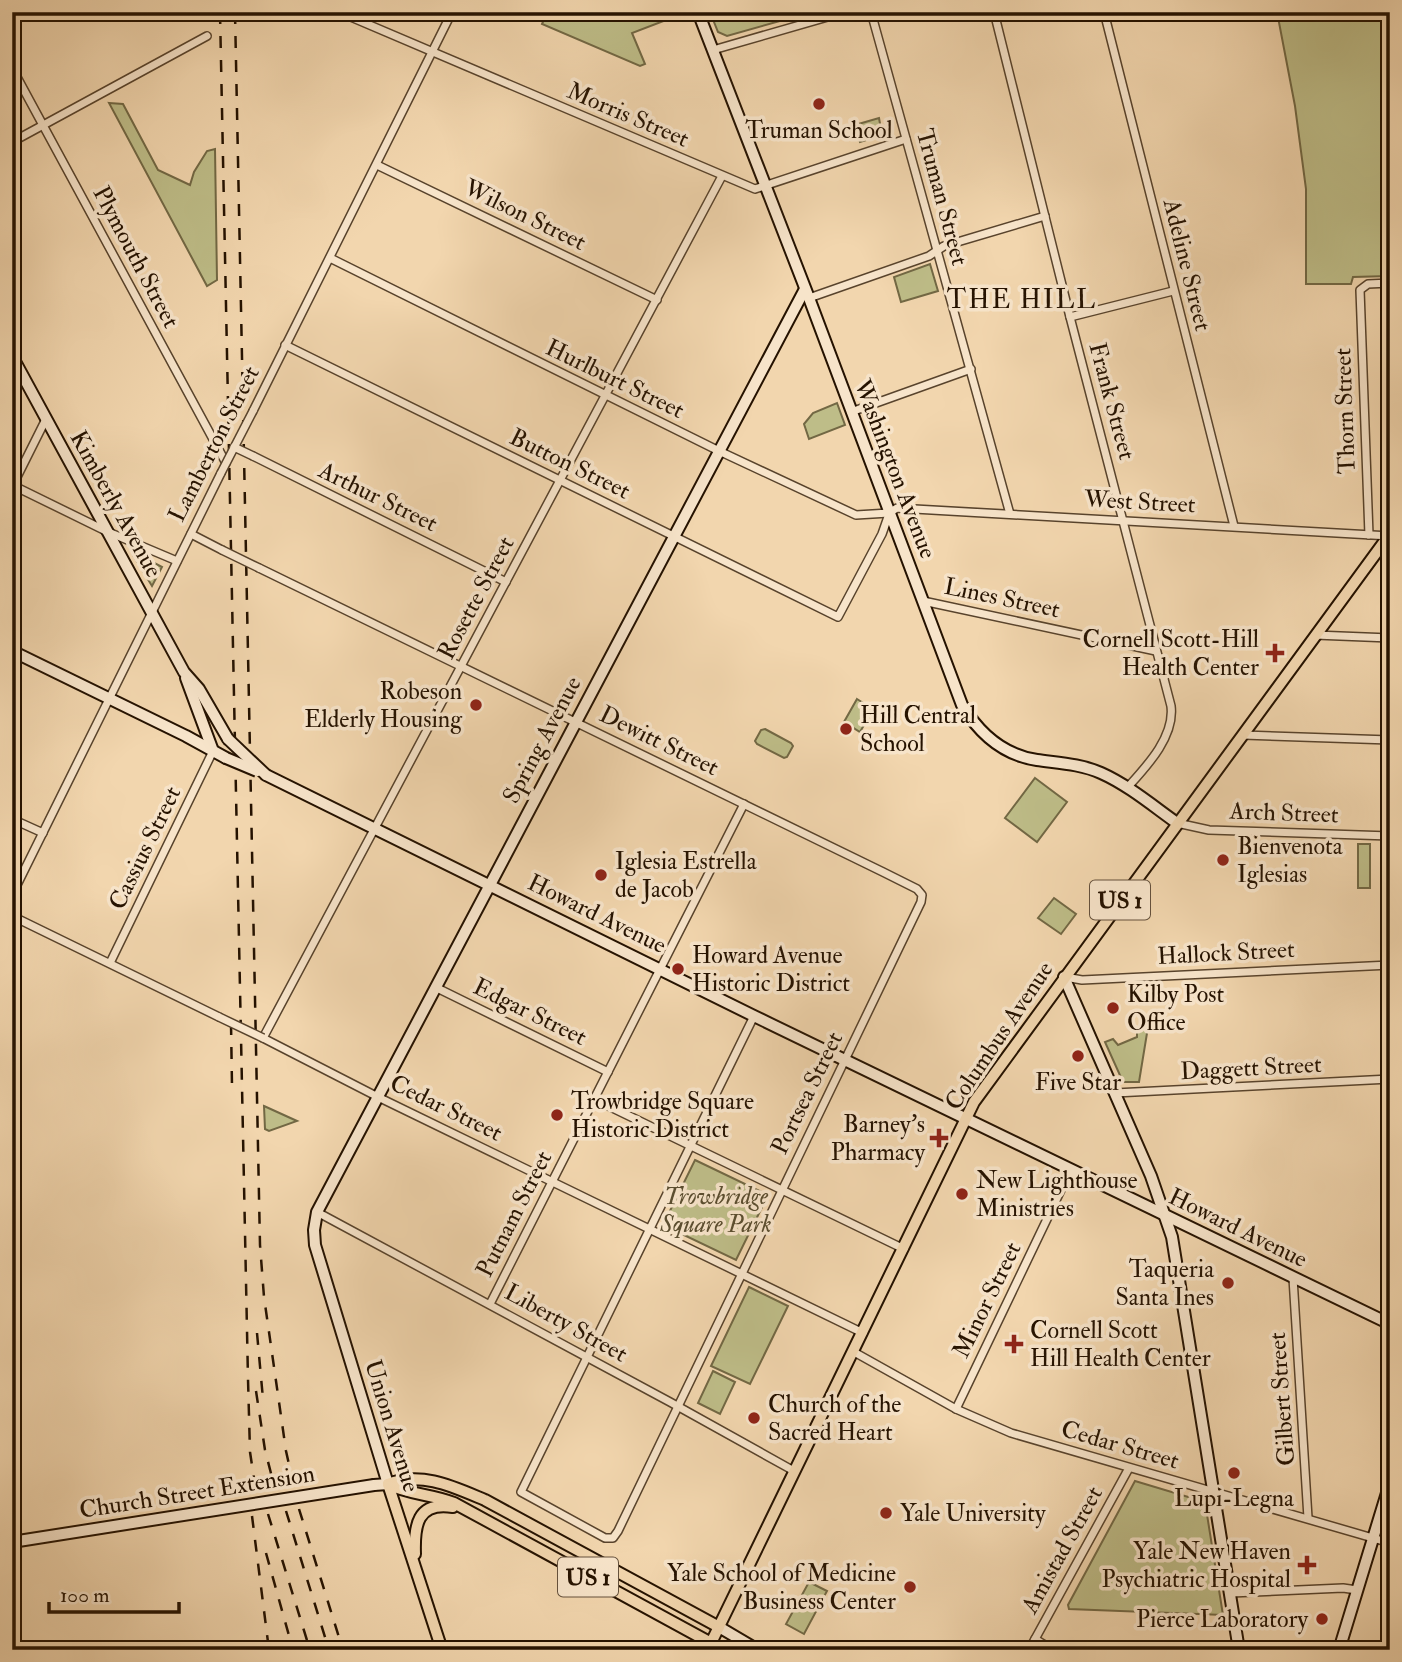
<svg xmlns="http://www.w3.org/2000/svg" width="1402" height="1662" font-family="'IM FELL Double Pica',serif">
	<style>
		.green { fill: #bebd88; stroke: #726844; stroke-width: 2 }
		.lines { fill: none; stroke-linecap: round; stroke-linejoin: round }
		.street-casing { stroke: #58432c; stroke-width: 10 }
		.secondary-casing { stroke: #251200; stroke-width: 14 }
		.primary-casing { stroke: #251200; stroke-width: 14 }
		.street { stroke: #f7e4ca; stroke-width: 7 }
		.secondary { stroke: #f7e4ca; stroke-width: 10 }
		.primary { stroke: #f2d6ae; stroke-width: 10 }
		.rail { stroke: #251200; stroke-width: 2.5; stroke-dasharray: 12 12; stroke-linecap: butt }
		.street-bridge-casing { stroke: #58432c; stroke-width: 10; stroke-linecap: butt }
		.secondary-bridge-casing { stroke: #251200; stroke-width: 14; stroke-linecap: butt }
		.street-bridge { stroke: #f7e4ca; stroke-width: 7 }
		.secondary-bridge { stroke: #f7e4ca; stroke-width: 10 }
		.poi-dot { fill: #8f2418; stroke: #f7e4ca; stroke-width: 2.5 }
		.labels { text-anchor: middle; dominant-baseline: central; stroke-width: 7; stroke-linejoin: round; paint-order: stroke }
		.shield { fill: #f7e4ca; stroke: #64513d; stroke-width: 2 }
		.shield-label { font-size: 23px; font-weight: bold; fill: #251200 }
		.street-label { font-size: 24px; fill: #251200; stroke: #f7e4ca }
		.poi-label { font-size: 24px; fill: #251200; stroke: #f7e4ca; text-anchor: start }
		.park-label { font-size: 24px; font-style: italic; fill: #5b4e30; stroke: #f7e4ca }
		.neighbourhood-label { font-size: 26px; letter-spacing: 2px; fill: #251200; stroke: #f7e4ca }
	</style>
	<rect width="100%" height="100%" fill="#f2d6ae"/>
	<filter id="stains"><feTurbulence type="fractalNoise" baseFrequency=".00286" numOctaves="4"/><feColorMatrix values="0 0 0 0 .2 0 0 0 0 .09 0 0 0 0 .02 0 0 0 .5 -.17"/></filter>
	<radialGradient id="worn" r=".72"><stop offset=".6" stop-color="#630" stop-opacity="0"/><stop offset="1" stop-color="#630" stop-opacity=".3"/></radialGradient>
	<g class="green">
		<polygon points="547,12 687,12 632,33 645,64 640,66 542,24"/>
		<polygon points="710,12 792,12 794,17 727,36 718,32"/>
		<polygon points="1277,12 1390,12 1390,276 1353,277 1351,284 1306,284 1306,189 1295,106"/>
		<polygon points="109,103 123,104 158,170 190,185 194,172 207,151 215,149 217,280 207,286"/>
		<polygon points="879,118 882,135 860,142 855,125"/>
		<polygon points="930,264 938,291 901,302 894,277"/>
		<polygon points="837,403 845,425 809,439 804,424 813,413"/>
		<polygon points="135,553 162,567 152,586 133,555"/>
		<polygon points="857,699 873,709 860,732 844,722"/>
		<polygon points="765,729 791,743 793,746 787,757 784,758 757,744 755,741 761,730"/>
		<polygon points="1035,778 1067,802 1037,842 1005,818"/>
		<rect x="1358" y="844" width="12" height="44"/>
		<polygon points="1054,898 1076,914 1061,934 1038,918"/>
		<polygon points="1148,1027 1139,1082 1123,1082 1105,1042 1113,1039 1118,1045 1137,1037 1137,1030"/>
		<polygon points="264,1106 297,1121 269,1131 265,1129"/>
		<polygon points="695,1160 768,1195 736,1260 663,1225"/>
		<polygon points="749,1287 788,1306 750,1384 711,1366"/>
		<polygon points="713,1371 735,1382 720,1414 698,1403"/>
		<polygon points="1135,1481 1205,1502 1223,1615 1069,1609 1068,1605"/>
		<polygon points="809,1582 827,1591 804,1634 786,1624"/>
	</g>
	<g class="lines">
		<g class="street-casing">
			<g id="street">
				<polyline points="339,12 755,189 906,139"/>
				<polyline points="871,12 1010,514"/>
				<path d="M994,12L1070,317L1171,706C1175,737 1146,767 1127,788"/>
				<polyline points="1104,12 1234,526"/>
				<polyline points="713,50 845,12"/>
				<polyline points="12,68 226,463"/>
				<polyline points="12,142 207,36"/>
				<polyline points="377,165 657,300"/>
				<polyline points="722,176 263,1038 378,1097 863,1333"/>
				<polyline points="330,258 719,451 856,515 889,513 897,508 1390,536"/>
				<polyline points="809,298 929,256 944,246 1045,216"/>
				<polyline points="1070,317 1173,291"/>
				<polyline points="285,345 838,617 882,534 889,514"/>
				<polyline points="253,411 452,12"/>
				<polyline points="851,412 971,369"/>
				<polyline points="253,456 506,582"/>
				<polyline points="12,485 106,531 177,561"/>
				<polyline points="12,487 46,419"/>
				<polyline points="191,534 222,550"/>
				<polyline points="1369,535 1360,290 1368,284 1390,283"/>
				<polyline points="259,568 883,872 917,889 922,895 921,902 618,1531 613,1538 605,1538 521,1492 754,1016"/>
				<polyline points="923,601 1156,651"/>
				<polyline points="1315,635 1390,638"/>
				<polyline points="1243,735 1390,740"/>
				<polyline points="12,819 43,833"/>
				<polyline points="1177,823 1209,830 1390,836"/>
				<polyline points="12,895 221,473"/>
				<polyline points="12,916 219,1017"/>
				<polyline points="110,963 213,751"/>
				<polyline points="1065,977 1082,980 1390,965"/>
				<polyline points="435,987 608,1072"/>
				<polyline points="1115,1093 1390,1079"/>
				<polyline points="594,1099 904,1249"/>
				<polyline points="317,1212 670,1402 794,1471"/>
				<polyline points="1293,1278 1308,1518"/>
				<polyline points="490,1304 744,804"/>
				<polyline points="854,1352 956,1409 1011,1433 1390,1543"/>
				<polyline points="956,1409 1071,1169"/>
				<polyline points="1231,1593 1343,1588 1357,1590"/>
				<polyline points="1035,1639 1053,1650"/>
				<polyline points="1029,1650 1129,1468"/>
			</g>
		</g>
		<g class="secondary-casing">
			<g id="secondary">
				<path d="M698,12L809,298L962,705C979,733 1003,755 1037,760C1058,763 1081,764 1101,773C1128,785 1153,806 1177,823"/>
				<polyline points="12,356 184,672 199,689 228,739"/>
				<polyline points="12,651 186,736 226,758"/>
				<polyline points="186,678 213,751"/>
				<polyline points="266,775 754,1016 1390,1324"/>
				<polyline points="1064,977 1151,1176 1172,1237 1239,1650"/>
				<polyline points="374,1485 388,1484 315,1245 314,1230 317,1212 805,289"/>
				<polyline points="719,1627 758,1650"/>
				<polyline points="711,1643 723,1650"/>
				<polyline points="1339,1650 1390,1483"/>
			</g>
		</g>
		<g class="primary-casing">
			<g id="primary">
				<path d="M388,1484C410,1495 432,1494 454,1503L711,1643L974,1102L1390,534"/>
				<path d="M388,1484C422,1471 454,1487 485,1500L719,1627"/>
				<polyline points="388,1484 442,1650"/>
				<path d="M415,1554C414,1526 417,1501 453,1507"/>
			</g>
		</g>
		<use href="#street" class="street"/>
		<use href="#secondary" class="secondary"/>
		<use href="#primary" class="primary"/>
		<g class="rail">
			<polyline points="220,12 248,1379 250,1452 256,1492"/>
			<polyline points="235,12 260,1245 264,1297 286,1451 294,1487"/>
			<polyline points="231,1023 232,1086"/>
			<polyline points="257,1333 263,1399"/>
			<polyline points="256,1391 265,1450 275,1489"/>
			<polyline points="299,1509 343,1650"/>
			<polyline points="286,1511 329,1650"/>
			<polyline points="268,1514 310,1650"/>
			<polyline points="252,1516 269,1650"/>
			<polyline points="266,1553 293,1650"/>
		</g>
		<g class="street-bridge-casing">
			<g id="street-bridge">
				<polyline points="234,447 253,456"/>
				<polyline points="221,473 253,411"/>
				<polyline points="222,550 259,568"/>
				<polyline points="219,1017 263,1038"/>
			</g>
		</g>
		<g class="secondary-bridge-casing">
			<g id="secondary-bridge">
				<polyline points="228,739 266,775"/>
				<polyline points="226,758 257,771"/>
				<polyline points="12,1542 374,1485"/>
			</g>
		</g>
		<use href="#street-bridge" class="street-bridge"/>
		<use href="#secondary-bridge" class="secondary-bridge"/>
	</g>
	<g class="poi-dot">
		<circle cx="819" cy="104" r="7"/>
		<path d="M1271.5 642.5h7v7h7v7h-7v7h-7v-7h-7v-7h7z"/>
		<circle cx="476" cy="705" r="7"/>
		<circle cx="846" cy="729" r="7"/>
		<circle cx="1223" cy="860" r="7"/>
		<circle cx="601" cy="875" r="7"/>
		<circle cx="678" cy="969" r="7"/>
		<circle cx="1113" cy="1008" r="7"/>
		<circle cx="1078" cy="1056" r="7"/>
		<circle cx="557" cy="1115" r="7"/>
		<path d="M935.5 1127.5h7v7h7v7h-7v7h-7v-7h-7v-7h7z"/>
		<circle cx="962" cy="1194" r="7"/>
		<circle cx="1228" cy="1283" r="7"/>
		<path d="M1010.5 1333.5h7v7h7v7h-7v7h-7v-7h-7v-7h7z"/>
		<circle cx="754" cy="1418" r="7"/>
		<circle cx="1234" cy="1473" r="7"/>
		<circle cx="886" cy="1513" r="7"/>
		<path d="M1303.5 1554.5h7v7h7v7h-7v7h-7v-7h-7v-7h7z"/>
		<circle cx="910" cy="1587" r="7"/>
		<circle cx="1322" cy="1619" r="7"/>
	</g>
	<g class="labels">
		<g class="shield">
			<rect x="1090" y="880.5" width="60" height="39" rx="5"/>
			<rect x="558" y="1557.5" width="60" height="39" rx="5"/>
		</g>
		<g class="shield-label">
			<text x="1120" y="900">US 1</text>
			<text x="588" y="1577">US 1</text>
		</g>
		<g class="street-label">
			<text transform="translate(628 115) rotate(23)">Morris Street</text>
			<text transform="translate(942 197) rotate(75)">Truman Street</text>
			<text transform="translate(525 215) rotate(26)">Wilson Street</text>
			<text transform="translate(136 257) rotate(62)">Plymouth Street</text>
			<text transform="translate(1187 265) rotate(76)">Adeline Street</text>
			<text transform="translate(615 379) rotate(26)">Hurlburt Street</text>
			<text transform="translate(1112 401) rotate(75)">Frank Street</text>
			<text transform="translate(1345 411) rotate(-92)">Thorn Street</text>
			<text transform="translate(214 444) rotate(-63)">Lamberton Street</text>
			<text transform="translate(570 464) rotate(26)">Button Street</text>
			<text transform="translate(895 469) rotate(69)">Washington Avenue</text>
			<text transform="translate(378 497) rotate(26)">Arthur Street</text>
			<text transform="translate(1140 502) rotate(3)">West Street</text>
			<text transform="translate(116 504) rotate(61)">Kimberly Avenue</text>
			<text transform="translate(476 598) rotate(-62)">Rosette Street</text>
			<text transform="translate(1002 598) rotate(12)">Lines Street</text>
			<text transform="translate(542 740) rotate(-62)">Spring Avenue</text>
			<text transform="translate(659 741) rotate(26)">Dewitt Street</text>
			<text transform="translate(1284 813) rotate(2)">Arch Street</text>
			<text transform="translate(145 848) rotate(-64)">Cassius Street</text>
			<text transform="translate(597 914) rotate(26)">Howard Avenue</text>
			<text transform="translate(1226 953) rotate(-3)">Hallock Street</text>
			<text transform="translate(530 1012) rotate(26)">Edgar Street</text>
			<text transform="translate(999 1036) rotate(-56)">Columbus Avenue</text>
			<text transform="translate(1251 1068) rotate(-3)">Daggett Street</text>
			<text transform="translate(807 1093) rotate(-64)">Portsea Street</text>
			<text transform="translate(446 1108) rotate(26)">Cedar Street</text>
			<text transform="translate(514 1214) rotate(-63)">Putnam Street</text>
			<text transform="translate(1238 1228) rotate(26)">Howard Avenue</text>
			<text transform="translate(987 1300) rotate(-64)">Minor Street</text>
			<text transform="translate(566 1323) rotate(29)">Liberty Street</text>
			<text transform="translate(1282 1399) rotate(-94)">Gilbert Street</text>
			<text transform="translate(392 1426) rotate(73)">Union Avenue</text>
			<text transform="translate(1120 1445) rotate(16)">Cedar Street</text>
			<text transform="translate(197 1492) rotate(-9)">Church Street Extension</text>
			<text transform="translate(1062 1550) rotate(-61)">Amistad Street</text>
		</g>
		<g class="poi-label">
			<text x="819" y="130" text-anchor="middle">Truman School</text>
			<text x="1259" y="639" text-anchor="end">Cornell Scott-Hill<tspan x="1259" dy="28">Health Center</tspan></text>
			<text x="462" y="691" text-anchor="end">Robeson<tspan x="462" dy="28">Elderly Housing</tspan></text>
			<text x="860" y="715">Hill Central<tspan x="860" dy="28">School</tspan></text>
			<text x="1237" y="846">Bienvenota<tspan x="1237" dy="28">Iglesias</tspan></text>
			<text x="615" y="861">Iglesia Estrella<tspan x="615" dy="28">de Jacob</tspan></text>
			<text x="692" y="955">Howard Avenue<tspan x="692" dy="28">Historic District</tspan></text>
			<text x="1127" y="994">Kilby Post<tspan x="1127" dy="28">Office</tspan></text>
			<text x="1078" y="1082" text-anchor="middle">Five Star</text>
			<text x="571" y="1101">Trowbridge Square<tspan x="571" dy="28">Historic District</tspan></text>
			<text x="925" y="1124" text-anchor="end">Barney's<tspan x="925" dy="28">Pharmacy</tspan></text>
			<text x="976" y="1180">New Lighthouse<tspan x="976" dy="28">Ministries</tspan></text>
			<text x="1214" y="1269" text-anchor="end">Taqueria<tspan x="1214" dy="28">Santa Ines</tspan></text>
			<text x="1030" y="1330">Cornell Scott<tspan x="1030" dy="28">Hill Health Center</tspan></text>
			<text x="768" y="1404">Church of the<tspan x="768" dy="28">Sacred Heart</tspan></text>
			<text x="1234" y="1498" text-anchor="middle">Lupi-Legna</text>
			<text x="900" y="1513">Yale University</text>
			<text x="1291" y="1551" text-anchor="end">Yale New Haven<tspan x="1291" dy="28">Psychiatric Hospital</tspan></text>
			<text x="896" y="1573" text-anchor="end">Yale School of Medicine<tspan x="896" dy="28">Business Center</tspan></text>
			<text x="1308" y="1619" text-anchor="end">Pierce Laboratory</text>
		</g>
		<g class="park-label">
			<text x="716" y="1196">Trowbridge<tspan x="716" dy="28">Square Park</tspan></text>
		</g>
		<g class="neighbourhood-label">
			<text x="1022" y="300">THE HILL</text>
		</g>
	</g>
	<rect width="1402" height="1662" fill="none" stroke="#f2d6ae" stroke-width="42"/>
	<rect x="14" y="14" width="1374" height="1634" fill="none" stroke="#251200" stroke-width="3.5"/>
	<rect x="21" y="21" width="1360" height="1620" fill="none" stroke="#251200" stroke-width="2"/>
	<path d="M49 1602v10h130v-10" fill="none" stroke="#251200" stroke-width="3.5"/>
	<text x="60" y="1602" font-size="21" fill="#251200" stroke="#f7e4ca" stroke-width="5" paint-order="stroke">100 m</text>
	<rect width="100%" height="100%" filter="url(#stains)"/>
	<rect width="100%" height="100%" fill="url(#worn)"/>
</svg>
